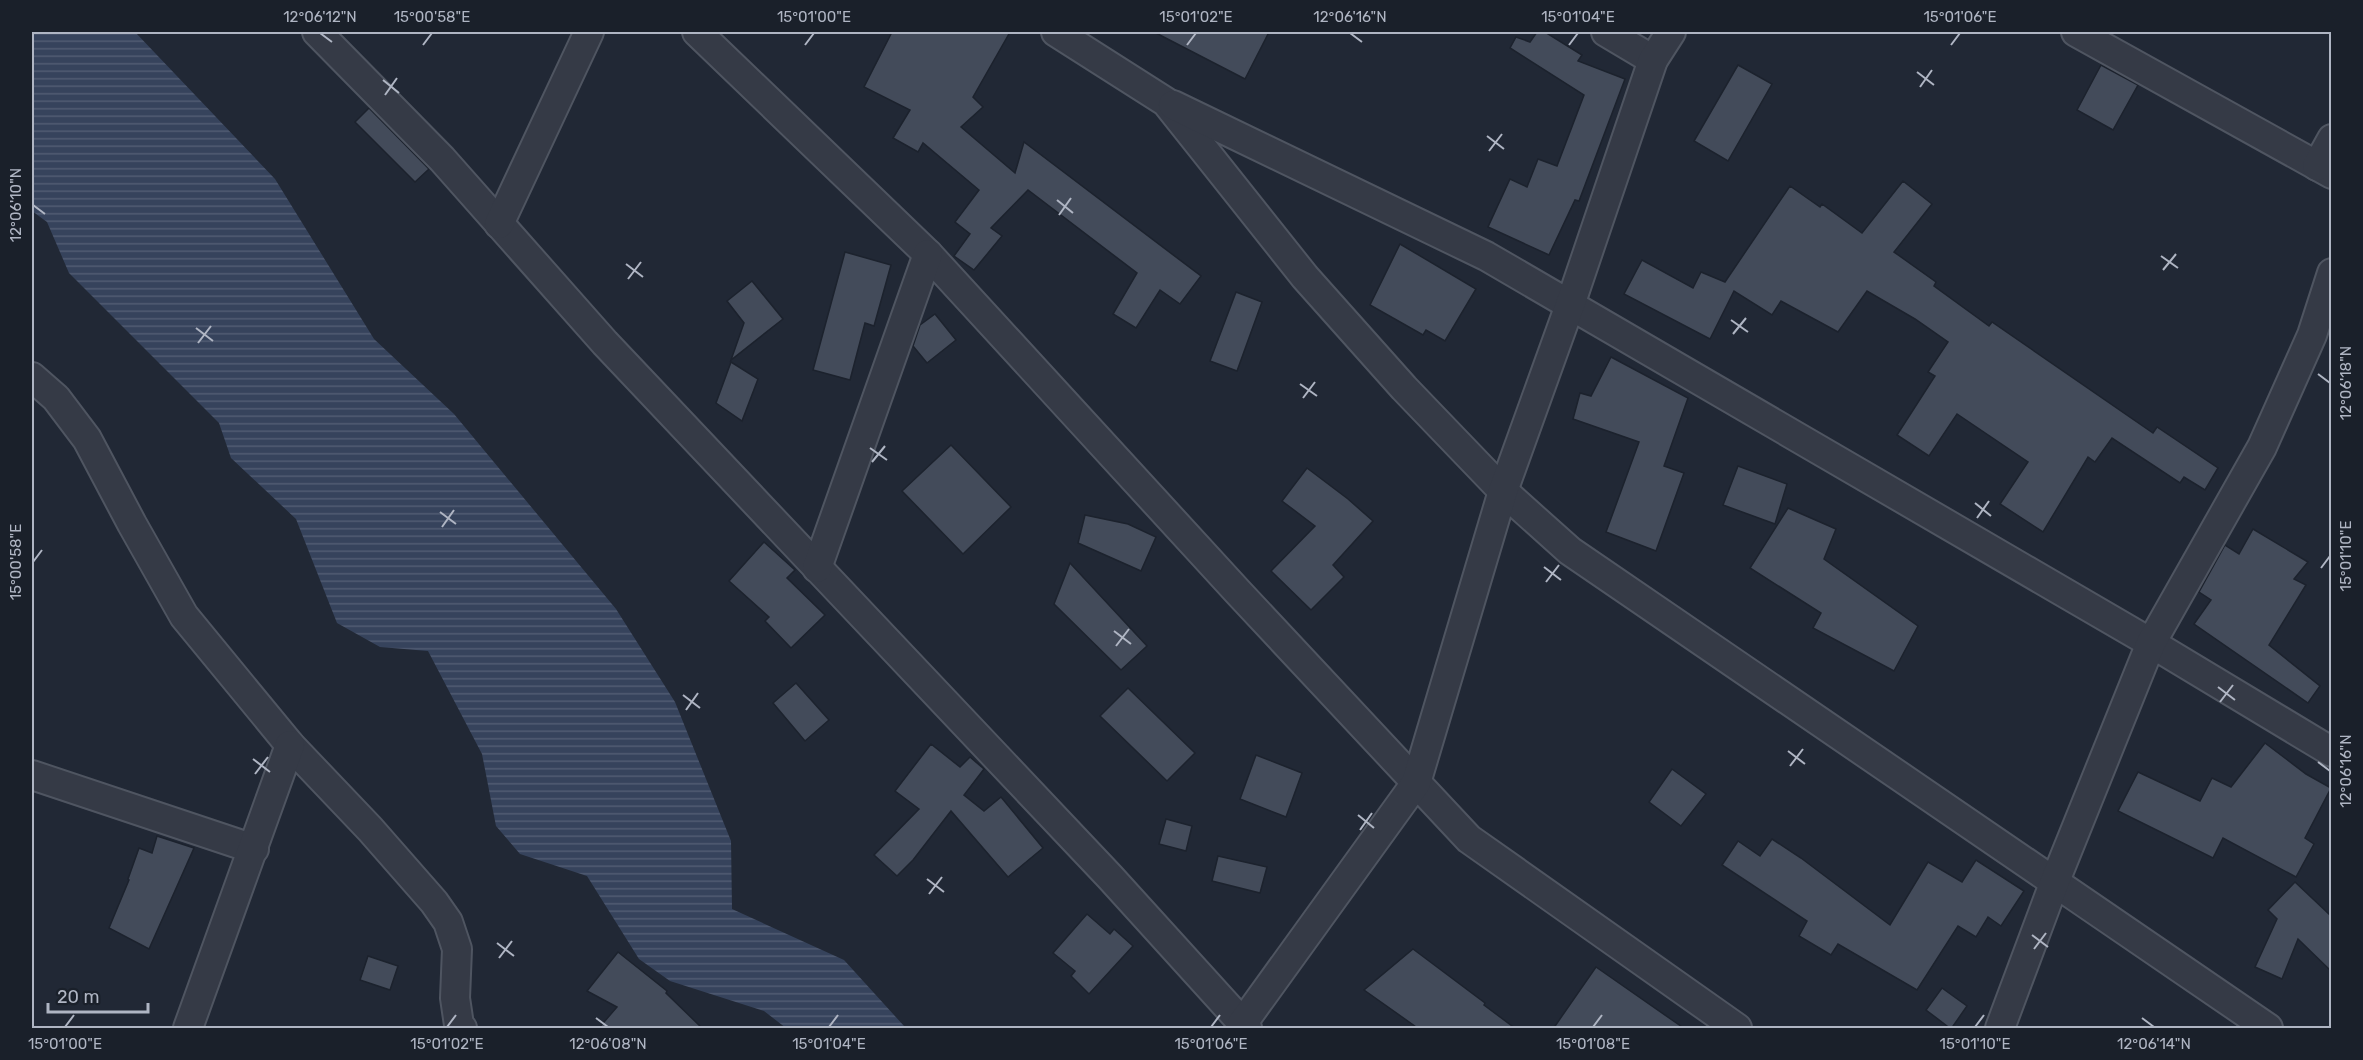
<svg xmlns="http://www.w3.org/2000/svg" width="2363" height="1060" font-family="Rubik,sans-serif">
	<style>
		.water { fill: url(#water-rules) }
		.building { fill: #434b5a; stroke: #1c222d; stroke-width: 1.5 }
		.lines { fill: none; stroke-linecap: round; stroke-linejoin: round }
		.street-casing { stroke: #4f5561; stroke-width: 32 }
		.street { stroke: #353a46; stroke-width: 28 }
		.ticks { fill: none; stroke: #afb5c3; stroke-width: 2 }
		.neatline { fill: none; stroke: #afb5c3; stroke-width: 2 }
		.ticks-label { font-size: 15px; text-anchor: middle; fill: #afb5c3 }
	</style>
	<defs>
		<pattern id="water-rules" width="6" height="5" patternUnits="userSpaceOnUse" patternTransform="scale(1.5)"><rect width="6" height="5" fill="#36435c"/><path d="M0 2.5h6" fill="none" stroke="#515c72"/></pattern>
	</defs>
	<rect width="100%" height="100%" fill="#212835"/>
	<polygon class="water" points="32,32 135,32 275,179 374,339 454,414 616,609 675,702 731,841 732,909 844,960 904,1026 909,1028 786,1028 764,1011 670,981 639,959 587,876 520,854 496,826 482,754 428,651 380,647 337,623 296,519 231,458 219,423 69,273 47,222 32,211"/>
	<g class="building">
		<polygon points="892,32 1010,32 973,97 983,107 961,127 1015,173 1024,142 1201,276 1180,304 1160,290 1136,328 1113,314 1137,273 1028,190 991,228 1002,236 974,270 954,256 970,234 955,222 979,190 923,143 918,152 893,138 910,110 864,87"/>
		<polygon points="1154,32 1269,32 1245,79"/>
		<polygon points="1537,32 1545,32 1582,55 1578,61 1625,79 1579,201 1575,200 1549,255 1488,227 1510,179 1527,187 1538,159 1557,166 1584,95 1510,48 1516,37 1530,42"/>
		<polygon points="1738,65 1772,84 1728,161 1694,141"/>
		<polygon points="2101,65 2138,85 2113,130 2077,110"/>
		<polygon points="369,108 429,169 415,182 355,122"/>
		<polygon points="1903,181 1932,204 1894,252 1936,282 1934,286 1989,326 1992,322 2153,433 2157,427 2218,468 2205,490 2184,477 2180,483 2112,438 2095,462 2088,457 2043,532 2000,504 2028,462 1957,414 1929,456 1897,435 1935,376 1928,372 1948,342 1915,319 1867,291 1838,332 1781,301 1772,315 1734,291 1710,339 1624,294 1642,260 1693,288 1701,272 1725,282 1790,186 1820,207 1822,204 1862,233"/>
		<polygon points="1400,244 1476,289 1445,341 1426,330 1423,335 1370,305"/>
		<polygon points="845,252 891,265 874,326 865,323 850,380 813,370"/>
		<polygon points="752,281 783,319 731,360 744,323 727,301"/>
		<polygon points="1236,292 1262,302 1237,371 1210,361"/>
		<polygon points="935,314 956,340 927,363 913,346 920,325"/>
		<polygon points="1611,357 1688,398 1664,466 1684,473 1656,551 1606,532 1639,442 1573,419 1580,393 1591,396"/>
		<polygon points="731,362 758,379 742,421 716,403"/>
		<polygon points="951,445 1011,507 963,554 902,491"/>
		<polygon points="1738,466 1787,484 1775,524 1723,505"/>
		<polygon points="1307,468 1348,499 1373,521 1333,565 1344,577 1311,610 1271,571 1315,526 1282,501"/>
		<polygon points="1788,508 1836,529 1824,559 1918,626 1894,671 1813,628 1821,613 1750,568"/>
		<polygon points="1085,515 1128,524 1156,537 1141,571 1078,543"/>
		<polygon points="2253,529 2308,562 2294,579 2306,585 2269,645 2320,686 2308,703 2194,624 2211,600 2199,592 2225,545 2239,554"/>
		<polygon points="764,542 795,570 787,578 825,615 791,648 765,621 769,617 729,581"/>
		<polygon points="1070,563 1147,646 1121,670 1054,604"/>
		<polygon points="796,683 829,720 805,741 773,703"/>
		<polygon points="1128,688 1195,753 1167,781 1100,716"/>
		<polygon points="2265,743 2306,774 2331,788 2305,838 2314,844 2296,877 2223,838 2213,858 2118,811 2138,772 2200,801 2212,778 2231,787"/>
		<polygon points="931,744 960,767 970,757 984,769 964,795 984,811 1001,797 1043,848 1008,877 951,811 913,860 897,876 874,855 919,809 895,791"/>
		<polygon points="1256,755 1302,773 1286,817 1240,799"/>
		<polygon points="1672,769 1706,794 1681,826 1649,802"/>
		<polygon points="1166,819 1192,826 1186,851 1159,844"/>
		<polygon points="157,836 194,848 149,949 109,928 129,880 128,879 139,848 152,853"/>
		<polygon points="1772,839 1801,858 1890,925 1928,862 1962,882 1976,860 2024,891 2001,926 1988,917 1976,937 1958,926 1917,990 1838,944 1831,955 1799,936 1807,921 1722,865 1738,841 1760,856"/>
		<polygon points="1218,856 1267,867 1260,893 1212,881"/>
		<polygon points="2295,882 2331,916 2331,971 2298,939 2282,979 2255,967 2277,919 2268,910"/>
		<polygon points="1087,914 1110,934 1114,929 1133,946 1089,994 1071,976 1075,971 1053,953"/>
		<polygon points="1413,949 1485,1003 1484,1005 1516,1029 1419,1029 1364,990"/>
		<polygon points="618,952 667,991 666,993 703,1029 598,1029 617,1007 587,991"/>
		<polygon points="368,956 398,966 390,990 360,980"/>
		<polygon points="1596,967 1685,1029 1553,1029"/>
		<polygon points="1942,988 1967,1006 1951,1029 1926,1010"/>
	</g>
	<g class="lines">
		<g class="street-casing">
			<g id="street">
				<polyline points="317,32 442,159 605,343 1110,877 1247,1028"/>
				<polyline points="697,32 928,254 1238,592 1469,839 1737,1028"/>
				<polyline points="1056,32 1166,102 1305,277 1404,388 1503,491 1570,551 2268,1028"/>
				<polyline points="1606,32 1653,60"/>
				<polyline points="2076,32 2332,174"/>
				<polyline points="1173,105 1486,256 2151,643 2332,752"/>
				<polyline points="2317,166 2332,139"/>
				<polyline points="499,224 589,32"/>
				<polyline points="32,377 56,398 87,439 132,524 184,616 290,745 370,829 434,902 448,922 457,949 455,998 459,1025 462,1028"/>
				<polyline points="817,568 928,254"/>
				<polyline points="32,775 254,849"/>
				<polyline points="188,1028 290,745"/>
				<polyline points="1243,1028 1242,1024 1416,783 1503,491 1570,305 1653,60 1671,32"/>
				<polyline points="2000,1028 2055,881 2151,643 2262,447 2312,335 2332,273"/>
			</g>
		</g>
		<use href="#street" class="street"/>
	</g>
	<path class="ticks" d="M320,33L332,42M1350,33L1362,42M423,45L432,33M805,45L814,33M1187,45L1196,33M1569,45L1578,33M1951,45L1960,33M1917,72L1934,85M383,80L399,93M1920,87L1932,70M385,95L397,78M1487,136L1504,149M1489,151L1502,134M1057,200L1073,213M33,205L45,214M1059,215L1071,198M2161,256L2178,268M626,264L643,277M2163,270L2176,254M628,279L641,262M1731,320L1748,332M196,328L213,341M1733,334L1746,318M198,343L211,326M2318,374L2330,383M1300,384L1317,396M1303,398L1315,382M870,448L887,460M872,462L885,446M1975,503L1991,516M440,512L456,524M1977,518L1989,501M442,527L454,510M33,562L42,550M1544,567L1561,580M2321,568L2330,556M1546,582L1559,565M1114,631L1131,644M1116,646L1129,629M2218,687L2235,700M683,695L700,708M2220,702L2233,685M686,710L698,693M1788,751L1805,764M253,759L270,772M2318,762L2330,771M1790,766L1803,749M255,774L268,757M1358,815L1374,828M1360,830L1372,813M927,879L944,892M929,894L942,877M2032,935L2048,947M497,943L514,956M2034,949L2046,933M499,958L512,941M596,1018L608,1027M2142,1018L2154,1027M65,1027L74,1015M447,1027L456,1015M829,1027L838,1015M1211,1027L1220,1015M1593,1027L1602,1015M1975,1027L1984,1015"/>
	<rect width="2363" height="1060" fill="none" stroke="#1a202a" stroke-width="66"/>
	<path d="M48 1003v9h100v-9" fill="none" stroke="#afb5c3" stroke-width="3"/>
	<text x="57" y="1003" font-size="18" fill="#afb5c3" stroke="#1a202a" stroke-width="4.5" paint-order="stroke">20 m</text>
	<rect x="33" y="33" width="2297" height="994" class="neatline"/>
	<g class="ticks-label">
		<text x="320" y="22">12°06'12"N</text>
		<text x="432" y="22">15°00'58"E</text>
		<text x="814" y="22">15°01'00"E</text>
		<text x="1196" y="22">15°01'02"E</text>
		<text x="1350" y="22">12°06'16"N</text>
		<text x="1578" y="22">15°01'04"E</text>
		<text x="1960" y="22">15°01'06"E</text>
		<text transform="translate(16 205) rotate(-90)" y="5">12°06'10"N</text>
		<text transform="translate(2346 383) rotate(-90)" y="5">12°06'18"N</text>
		<text transform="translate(2346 556) rotate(-90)" y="5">15°01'10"E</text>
		<text transform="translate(16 562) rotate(-90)" y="5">15°00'58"E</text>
		<text transform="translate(2346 771) rotate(-90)" y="5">12°06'16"N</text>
		<text x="65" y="1049">15°01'00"E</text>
		<text x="447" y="1049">15°01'02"E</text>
		<text x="608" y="1049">12°06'08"N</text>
		<text x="829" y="1049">15°01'04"E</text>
		<text x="1211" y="1049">15°01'06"E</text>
		<text x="1593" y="1049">15°01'08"E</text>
		<text x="1975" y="1049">15°01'10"E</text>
		<text x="2154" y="1049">12°06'14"N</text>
	</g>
</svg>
